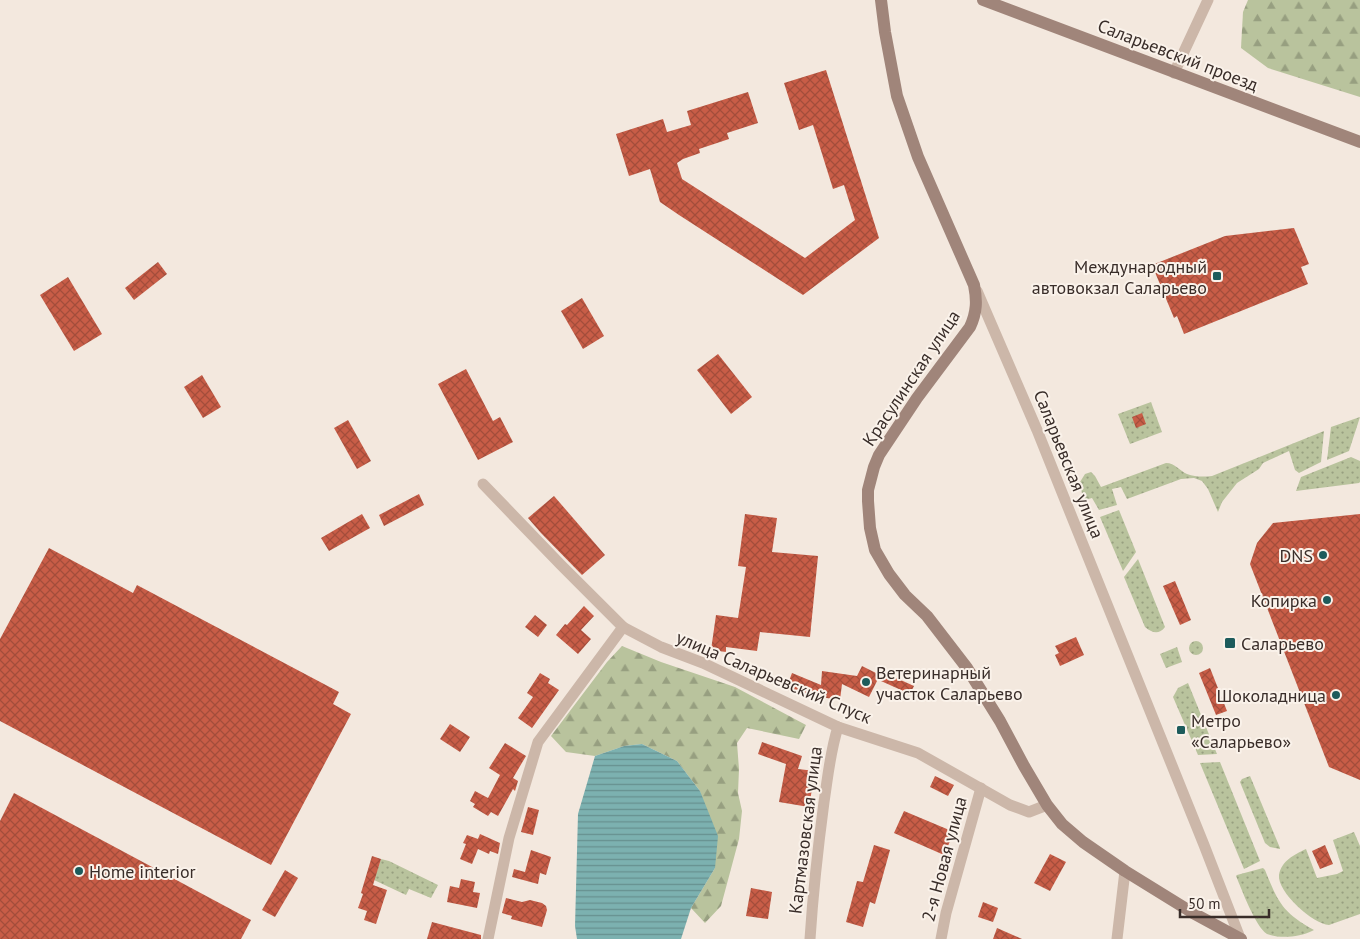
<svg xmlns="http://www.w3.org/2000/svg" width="1360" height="939" font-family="'PT Sans',sans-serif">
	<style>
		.grass { fill: url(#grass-dots) }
		.forest { fill: url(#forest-firs) }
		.water { fill: url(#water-rules) }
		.building { fill: url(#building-cross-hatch) }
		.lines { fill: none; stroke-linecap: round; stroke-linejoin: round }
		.street { stroke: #ccb7a9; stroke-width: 11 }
		.secondary { stroke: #a0857a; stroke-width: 12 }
		.poi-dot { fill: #1d5b5b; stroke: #faf2ea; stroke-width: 2 }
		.labels { text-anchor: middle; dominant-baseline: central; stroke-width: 4; stroke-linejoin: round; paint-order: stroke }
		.street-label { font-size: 18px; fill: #392d29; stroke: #faf2ea }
		.poi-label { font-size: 18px; fill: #392d29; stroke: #faf2ea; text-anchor: end }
	</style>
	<defs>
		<pattern id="grass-dots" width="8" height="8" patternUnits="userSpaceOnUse" patternTransform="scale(1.25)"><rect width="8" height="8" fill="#b9c39d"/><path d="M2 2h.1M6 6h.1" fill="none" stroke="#979f80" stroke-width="1.8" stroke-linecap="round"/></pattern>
		<pattern id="forest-firs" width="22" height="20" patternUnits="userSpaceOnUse" patternTransform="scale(1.25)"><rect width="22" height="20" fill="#b9c39d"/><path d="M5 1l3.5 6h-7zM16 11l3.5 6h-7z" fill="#979f80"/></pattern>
		<pattern id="water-rules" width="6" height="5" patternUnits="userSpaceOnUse" patternTransform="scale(1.25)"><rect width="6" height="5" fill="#7cb1b0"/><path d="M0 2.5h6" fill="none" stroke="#67908f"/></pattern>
		<pattern id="building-cross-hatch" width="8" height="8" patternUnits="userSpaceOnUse" patternTransform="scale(1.25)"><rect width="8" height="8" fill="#c85d47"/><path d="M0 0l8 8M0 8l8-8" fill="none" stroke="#a34d3b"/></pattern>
	</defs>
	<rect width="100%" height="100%" fill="#f3e8de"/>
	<g class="grass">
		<polygon points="1151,402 1162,432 1130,444 1118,414"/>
		<polygon points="1360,417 1349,451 1327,460 1331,427"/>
		<path d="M1324,431L1321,462L1299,473L1295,470L1289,451L1263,463L1259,469L1237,483L1222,502L1218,512L1208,489L1202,481L1194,478L1181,479L1127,499L1121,487L1112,489L1117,505L1099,510L1092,498L1085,500L1082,494L1080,482L1085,474L1091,472L1095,476L1101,487L1166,463C1175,463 1180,471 1187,474C1195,477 1204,477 1212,476Z"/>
		<polygon points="1351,457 1360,461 1360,482 1359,483 1296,491 1301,477"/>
		<polygon points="1119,510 1136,552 1123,571 1100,517"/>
		<path d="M1138,559L1165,627C1159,635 1152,633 1145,627L1124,577Z"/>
		<circle cx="1196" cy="648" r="7"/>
		<polygon points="1177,647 1182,662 1166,668 1160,654"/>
		<polygon points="1188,683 1217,754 1198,755 1173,697 1178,688"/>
		<polygon points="1220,762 1260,861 1244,869 1200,763"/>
		<polygon points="1250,776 1280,848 1280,849 1270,847 1265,843 1240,782 1242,779"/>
		<path d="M1354,832L1360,846V914L1329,925C1313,924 1277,892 1279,875C1282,860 1294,855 1306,849L1317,878L1337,874L1343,871L1333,840Z"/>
		<polygon points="381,859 389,861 438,885 431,898 409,889 406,895 374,880"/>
		<path d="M1263,868L1265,870C1278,902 1282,912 1314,930L1312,931C1300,937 1280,939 1267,934C1255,926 1242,890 1236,876L1237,875Z"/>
	</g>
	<g class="forest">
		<polygon points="1248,0 1360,0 1360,97 1268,68 1241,48 1243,12"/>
		<polygon points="622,646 661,662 735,687 806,725 799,739 747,728 737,743 739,769 738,793 742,811 739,839 721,906 705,923 691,908 715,868 700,791 677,761 642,744 624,746 595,756 566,752 551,736 607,662"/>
	</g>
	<polygon class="water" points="642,744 677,761 700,791 718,836 715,868 691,908 681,939 577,939 575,926 578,814 595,756 624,746"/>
	<g class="building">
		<polygon points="826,70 879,238 803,295 679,215 660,202 650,169 629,176 616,134 663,119 667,132 691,125 687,111 748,92 758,123 727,133 729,139 699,149 700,153 683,159 677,163 682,179 805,258 855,220 844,185 833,189 813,125 799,130 784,83"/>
		<polygon points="1294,228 1309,264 1301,267 1308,284 1184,334 1177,316 1174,318 1152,265 1225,236"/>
		<polygon points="158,262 167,274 134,300 125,288"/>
		<polygon points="68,277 102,334 74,351 40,295"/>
		<polygon points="582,298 604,336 583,349 561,311"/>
		<polygon points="718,354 752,397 731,414 697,370"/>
		<polygon points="466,369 493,421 500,417 513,442 478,460 438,384"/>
		<polygon points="202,375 221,407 203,418 184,387"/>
		<polygon points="1142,413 1146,424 1136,428 1132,417"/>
		<polygon points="348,420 371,461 357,469 334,428"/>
		<polygon points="419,494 424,505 384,526 379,515"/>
		<polygon points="554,496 605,555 582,575 541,533 528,518"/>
		<polygon points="362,514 370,528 329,551 321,538"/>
		<polygon points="745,514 777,518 772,552 818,556 810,637 760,632 757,651 726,647 726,652 711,650 716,615 738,618 746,567 738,566"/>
		<polygon points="1360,514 1360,780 1329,767 1250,564 1257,543 1273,523"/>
		<polygon points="49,548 133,593 137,585 339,692 333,704 351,714 271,865 0,721 0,639"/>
		<polygon points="1175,581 1191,620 1180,625 1163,586"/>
		<polygon points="584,606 594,616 581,630 591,639 578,654 556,635 565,624 567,625"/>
		<polygon points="535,615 547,625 538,637 525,627"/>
		<polygon points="1076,637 1084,655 1060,666 1055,655 1059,653 1055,646"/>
		<polygon points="862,666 880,675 869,697 842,684 840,700 807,695 806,698 786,689 792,673 821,685 822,671 857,676"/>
		<polygon points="1210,668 1227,711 1216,715 1199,673"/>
		<polygon points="540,673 550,679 548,683 559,690 532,728 518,718 533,697 527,693"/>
		<polygon points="885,673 914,686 910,694 881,681"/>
		<polygon points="450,724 470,737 460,752 440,739"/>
		<polygon points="762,742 802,756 798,769 815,771 809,807 779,802 786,764 758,754"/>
		<polygon points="505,743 526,756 513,778 518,781 515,791 513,789 498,816 491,812 488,816 473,807 475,804 470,801 475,791 488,798 500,775 489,768"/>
		<polygon points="935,776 954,785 948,796 930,787"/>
		<polygon points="14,793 251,920 241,939 0,939 0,821"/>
		<polygon points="528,807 539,810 533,835 521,832"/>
		<polygon points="904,811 954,832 944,855 894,833"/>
		<polygon points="480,834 500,843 498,854 490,851 489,854 478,849 472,864 460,859 466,844 463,843 467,835 478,839"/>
		<polygon points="874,845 890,850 875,904 870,902 863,927 846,922 857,881 863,882"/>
		<polygon points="1325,845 1333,864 1320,869 1312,851"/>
		<polygon points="531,850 551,857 546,875 540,873 538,884 512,877 514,869 525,872"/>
		<polygon points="1050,854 1066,862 1050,891 1034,883"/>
		<polygon points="372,856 381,859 373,885 387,890 376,924 364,920 367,911 358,908 363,894 361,893"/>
		<polygon points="285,870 298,878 275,917 262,910"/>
		<polygon points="461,879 475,882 473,892 480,893 477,908 447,902 450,886 459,888"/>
		<polygon points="751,888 772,892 768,919 746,916"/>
		<polygon points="506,898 522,902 530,900 542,903 546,906 547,910 542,927 511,919 512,916 502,913"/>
		<polygon points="983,902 998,908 993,922 978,917"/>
		<polygon points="432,922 481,935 481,939 427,939"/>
		<polygon points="997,928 1022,939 993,939"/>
	</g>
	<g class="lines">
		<g class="street">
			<polyline points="1174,73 1208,0"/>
			<polyline points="977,291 1037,430 1061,490 1204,845 1240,938"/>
			<polyline points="483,484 561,565 623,627 661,647 703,663 838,727 918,753 1010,805 1029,812 1047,805"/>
			<polyline points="488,939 509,838 538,742 623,627"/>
			<path d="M810,939C813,893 818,847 824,802C828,776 830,752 838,727"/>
			<polyline points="941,939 946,913 981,788"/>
			<polyline points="1117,939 1125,871"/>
		</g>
		<g class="secondary">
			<path d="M881,0L885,32L897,96L918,157L974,285C977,300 977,312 970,327L917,398L879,455L874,467L868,490V501L870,528L875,550L889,574L905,595L927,616L967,668L1000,721L1024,766L1047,805L1062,824L1083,842L1125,871L1193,913L1241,939"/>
			<polyline points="983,0 1360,142"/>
		</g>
	</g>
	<g class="poi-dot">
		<rect x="1212" y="271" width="10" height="10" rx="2.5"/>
		<circle cx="1323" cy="555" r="5"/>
		<circle cx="1327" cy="600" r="5"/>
		<rect x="1224" y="637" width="12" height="12" rx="2.5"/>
		<circle cx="866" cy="682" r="5"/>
		<circle cx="1336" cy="695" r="5"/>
		<rect x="1176" y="725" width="10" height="10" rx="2.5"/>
		<circle cx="79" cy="871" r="5"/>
	</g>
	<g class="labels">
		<g class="street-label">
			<text transform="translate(1178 55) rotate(21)">Саларьевский проезд</text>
			<text transform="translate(911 378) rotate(-56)">Красулинская улица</text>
			<text transform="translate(1069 464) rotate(68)">Саларьевская улица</text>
			<text transform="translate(774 677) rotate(23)">улица Саларьевский Спуск</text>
			<text transform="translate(805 830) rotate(-83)">Картмазовская улица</text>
			<text transform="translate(944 859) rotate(-75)">2-я Новая улица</text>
		</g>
		<g class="poi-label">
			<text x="1207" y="266">Международный<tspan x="1207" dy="21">автовокзал Саларьево</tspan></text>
			<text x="1313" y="555">DNS</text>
			<text x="1317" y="600">Копирка</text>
			<text x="1241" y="643" text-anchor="start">Саларьево</text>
			<text x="876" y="672" text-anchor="start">Ветеринарный<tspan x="876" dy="21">участок Саларьево</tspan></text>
			<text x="1326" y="695">Шоколадница</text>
			<text x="1191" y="720" text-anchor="start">Метро<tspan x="1191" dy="21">«Саларьево»</tspan></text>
			<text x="89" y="871" text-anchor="start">Home interior</text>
		</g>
	</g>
	<path d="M1180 909v8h89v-8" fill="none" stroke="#392d29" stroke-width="2.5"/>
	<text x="1188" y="909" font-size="15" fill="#392d29" stroke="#faf2ea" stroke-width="4" paint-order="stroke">50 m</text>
</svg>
